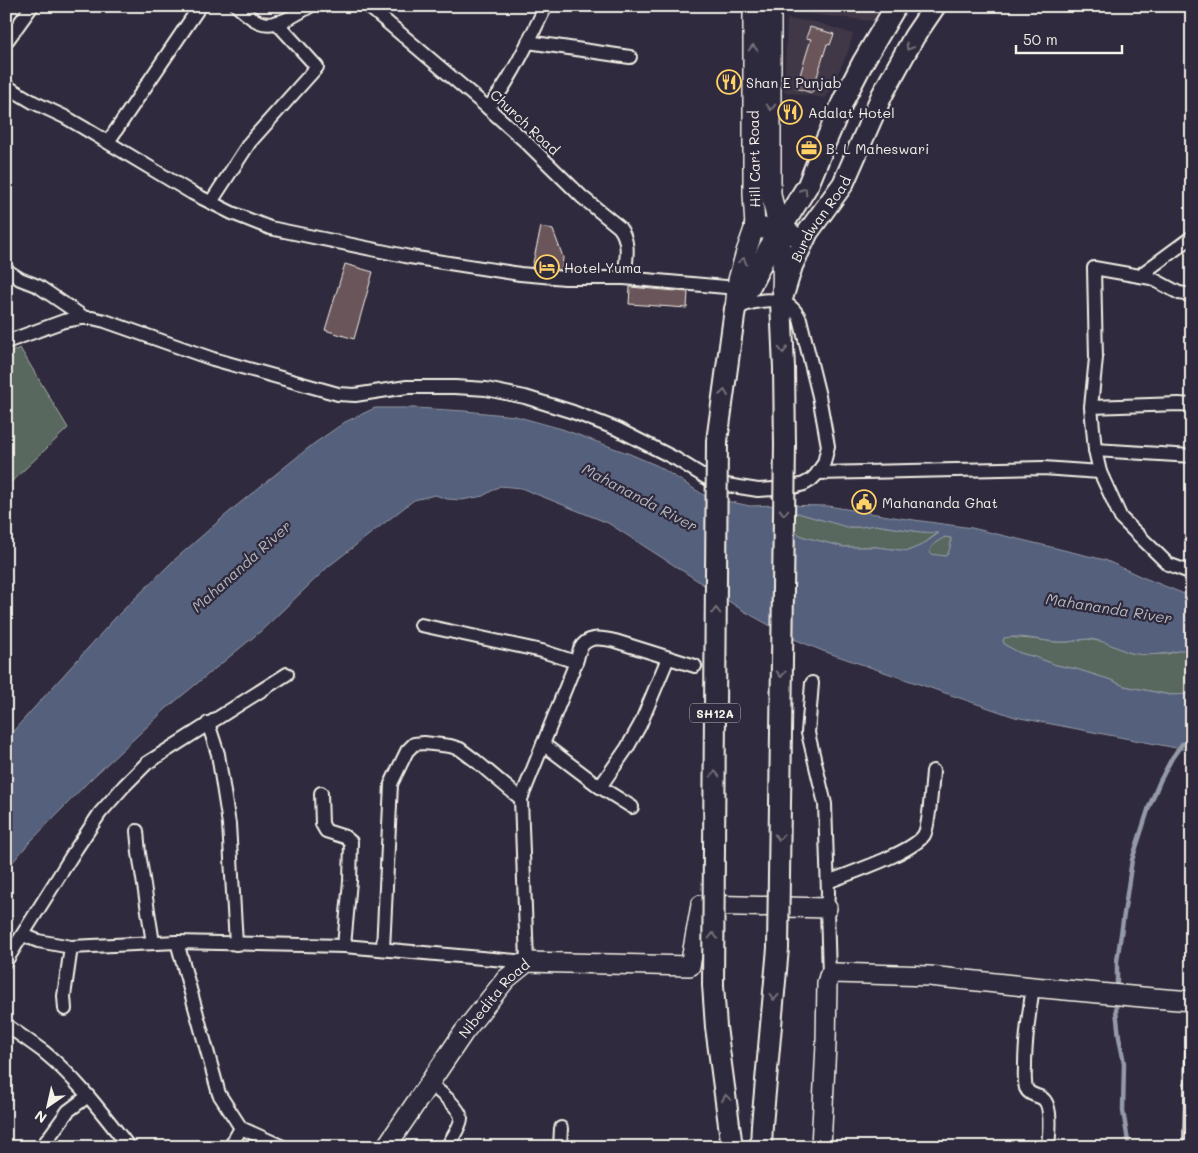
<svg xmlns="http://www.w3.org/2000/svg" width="1198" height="1153" font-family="Mali,sans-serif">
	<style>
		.built { fill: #413746 }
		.green { fill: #59685e; stroke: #a6aca3 }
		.water { fill: #54607c; stroke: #949aa7; fill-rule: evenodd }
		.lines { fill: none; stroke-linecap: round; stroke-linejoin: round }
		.stream { stroke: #949aa7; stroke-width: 4.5 }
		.building { fill: #6b565a; stroke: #f4f1e8 }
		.street-casing { stroke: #f4f1e8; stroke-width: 16 }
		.secondary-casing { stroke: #f4f1e8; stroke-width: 22 }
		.primary-casing { stroke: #f4f1e8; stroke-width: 24 }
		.street { stroke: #2f2a3d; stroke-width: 12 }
		.secondary { stroke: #2f2a3d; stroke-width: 19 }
		.primary { stroke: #2f2a3d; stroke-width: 20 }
		.primary-bridge-casing { stroke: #f4f1e8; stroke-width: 24; stroke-linecap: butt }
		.primary-bridge { stroke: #2f2a3d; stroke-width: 20 }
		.oneway { stroke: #747079 }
		.labels { text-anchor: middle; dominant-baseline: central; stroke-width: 4.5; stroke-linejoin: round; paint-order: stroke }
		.shield { fill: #2f2a3d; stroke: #b9b5b5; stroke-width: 1 }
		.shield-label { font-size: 12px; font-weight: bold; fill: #f4f1e8 }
		.poi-label { font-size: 14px; fill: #f4f1e8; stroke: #2f2a3d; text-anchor: start }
		.street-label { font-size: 14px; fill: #f4f1e8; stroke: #2f2a3d }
		.water-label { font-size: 15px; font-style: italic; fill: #b4b7bd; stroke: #2f2a3d }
	</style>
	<rect width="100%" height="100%" fill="#2f2a3d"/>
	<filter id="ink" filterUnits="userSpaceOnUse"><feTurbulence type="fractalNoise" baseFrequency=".02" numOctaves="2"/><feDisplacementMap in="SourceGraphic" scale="10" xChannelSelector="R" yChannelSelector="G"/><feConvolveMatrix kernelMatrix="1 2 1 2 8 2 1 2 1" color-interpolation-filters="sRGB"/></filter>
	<g filter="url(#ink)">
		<g class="built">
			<polygon points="781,6 891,6 881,22 781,11"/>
			<polygon points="787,19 816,22 853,34 848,52 826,98 784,92"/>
		</g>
		<g class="green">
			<polygon points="20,348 68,428 6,487 6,354"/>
			<polygon points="794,512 848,527 860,527 876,525 921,532 939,532 922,545 908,551 876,547 844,547 804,537 792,531"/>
			<path d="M945,537L951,538C951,544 950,552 946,556L930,555C928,546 938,541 945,537Z"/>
			<polygon points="1008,637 1033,639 1056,642 1068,642 1087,639 1105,642 1130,653 1142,654 1167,654 1192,647 1192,694 1171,695 1124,686 1111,680 1076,669 1056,665 1035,657 1020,653 1005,645 1003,641 1004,638"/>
		</g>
		<path class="water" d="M375,408H416L465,411L515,416L562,429L630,454L658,466L707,497L750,506L778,505L828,506L900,518L972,528L1105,560L1142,577L1192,597V647C1175,653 1145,658 1128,652C1117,648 1107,642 1095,640C1084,637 1076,642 1065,642C1045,643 1024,634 1004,638L1003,641L1005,645L1020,653L1035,657L1056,665L1076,669L1111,680L1124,686L1170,695L1192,694V751L1015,717L823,651L794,639L742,610L686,573L608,523L521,488L500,486L483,496L462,500L447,499L435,495L414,500L329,566L261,631L167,708L90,780L29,843L6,870V739L116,617L172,562L235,507L312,445L345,422ZM794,512L847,527H860L876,525L921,532L939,533L922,545L908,551L876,547H844L804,537L792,531ZM945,537L951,538C951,544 950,552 946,556L930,554C928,546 938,541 945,537Z"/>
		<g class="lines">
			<g class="stream">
				<polyline points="1117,989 1117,961 1132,860 1149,807 1160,781 1172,758 1182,744"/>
				<polyline points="1117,999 1116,1010 1119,1037 1124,1063 1123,1111 1129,1147"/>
			</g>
		</g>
		<g class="building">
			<polygon points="810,27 834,34 830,45 827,44 812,93 796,88 811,39 806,38"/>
			<polygon points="541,227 553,230 563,257 562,270 532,267"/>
			<polygon points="345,264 373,272 354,339 325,330"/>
			<polygon points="630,287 688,292 687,308 629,304"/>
		</g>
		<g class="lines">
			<g class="street-casing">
				<g id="street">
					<path d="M237,6C244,12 251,19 259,22C275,29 297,14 310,6"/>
					<path d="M368,6L488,108L526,142L582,197L619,227C631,242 626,261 624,278"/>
					<polyline points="6,42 32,6"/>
					<polyline points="528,42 630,57"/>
					<polyline points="6,86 33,102 65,117 84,128 192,193 232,213 270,228 410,257 520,274 565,278 624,278 737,288"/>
					<path d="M488,108C512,79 529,40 546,6"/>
					<polyline points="108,142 200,6"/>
					<polyline points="211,202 250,142 317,67 276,22"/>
					<polyline points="6,270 20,279 38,286 85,318"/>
					<polyline points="1139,276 1192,237"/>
					<polyline points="1192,295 1179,293 1151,278 1094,268 1096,358 1091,407 1095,450 1100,472 1121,518 1168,564 1192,573"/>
					<path d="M6,342L64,321L81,318H92L105,321L213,359L338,394L355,395L407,387H455L486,389L525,397L573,412L617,429L676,459L710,480L720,484L758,490L790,488L804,484L811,480L816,475L824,463L828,446L819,396L800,319C788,293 758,299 737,308"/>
					<polyline points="1091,407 1179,404 1192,405"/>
					<polyline points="1095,450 1192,456"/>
					<polyline points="818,473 1043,468 1100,472"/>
					<polyline points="421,625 542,651 576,662"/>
					<polyline points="812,683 808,733 825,804 828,893 827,908 829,976"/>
					<polyline points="208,723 218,754 229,824 236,944"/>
					<polyline points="543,744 600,787 632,807"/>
					<polyline points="600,787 627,748 640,725 668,658"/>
					<polyline points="321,793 322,824 326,831 345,837 351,842 350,881 344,946"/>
					<polyline points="137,831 139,853 153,943"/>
					<path d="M828,882C849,873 912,853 924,835C929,827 932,784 933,771"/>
					<path d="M23,935L38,941L71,947L177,942L344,946L527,962L521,799L576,662C578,658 578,653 580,649C587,635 602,638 615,641L695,666"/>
					<polyline points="177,942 219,1094 241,1128 283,1147"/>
					<polyline points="383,949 391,784 407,751 414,744 424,743 450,746 460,749 476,761 521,799"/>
					<polyline points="6,961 76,849 100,813 124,786 147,763 287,674"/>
					<path d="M1033,987C1029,1013 1025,1039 1025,1065C1025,1072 1024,1081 1026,1088C1029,1095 1036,1095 1042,1098C1053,1105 1049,1135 1048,1147"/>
					<polyline points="65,1009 64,996 71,947"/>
					<path d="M6,1025C19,1034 32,1043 44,1052C77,1079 103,1114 129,1147"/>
					<path d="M429,1083C437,1090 460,1107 461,1118C461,1126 451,1140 447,1147"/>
					<polyline points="42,1147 68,1111 88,1096"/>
					<polyline points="230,1147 241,1128"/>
					<polyline points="560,1147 561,1128"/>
					<polyline points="1190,1147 1192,1051"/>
				</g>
			</g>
			<g class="secondary-casing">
				<g id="secondary">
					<path d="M771,6V194C778,225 784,257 782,289"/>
					<polyline points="735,309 738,280 746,252 755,226 753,194 753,6"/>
					<path id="s1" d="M386,1147L464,1032L506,979L527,962L690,966L701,905L827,908"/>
					<polyline points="821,1147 826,1044 827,983 829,976 835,973 929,976 1033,987 1153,998 1192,1001"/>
				</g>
			</g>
			<g class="primary-casing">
				<g id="primary">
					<polyline points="755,226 779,233 791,234"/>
					<polyline points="717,441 735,309 749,288 768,250 788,217 808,185 825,143 844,99 863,62 896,6"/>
					<path id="s2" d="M785,445L784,368L781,302L792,266L808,232L843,184L882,95L914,37L935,6"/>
					<polyline points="713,985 716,1027 732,1147"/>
					<polyline points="761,1147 762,1125 778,948"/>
				</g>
			</g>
			<use href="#street" class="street"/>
			<use href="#secondary" class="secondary"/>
			<use href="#primary" class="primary"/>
			<g class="primary-bridge-casing">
				<g id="primary-bridge">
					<polyline points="778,948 785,445"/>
					<polyline points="713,985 717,441"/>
				</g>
			</g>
			<use href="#primary-bridge" class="primary-bridge"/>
		</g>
		<defs><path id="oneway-chevron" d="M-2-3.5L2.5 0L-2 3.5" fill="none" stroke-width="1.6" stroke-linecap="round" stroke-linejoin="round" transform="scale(1.25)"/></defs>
		<g class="oneway">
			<use href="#oneway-chevron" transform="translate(909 47) rotate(121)"/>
			<use href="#oneway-chevron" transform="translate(753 48) rotate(-90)"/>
			<use href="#oneway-chevron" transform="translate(771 107) rotate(90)"/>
			<use href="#oneway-chevron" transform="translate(804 191) rotate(-58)"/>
			<use href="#oneway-chevron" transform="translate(743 261) rotate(-75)"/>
			<use href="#oneway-chevron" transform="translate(783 350) rotate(88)"/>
			<use href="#oneway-chevron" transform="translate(724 393) rotate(-82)"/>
			<use href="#oneway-chevron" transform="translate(784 512) rotate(91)"/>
			<use href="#oneway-chevron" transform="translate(716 611) rotate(-90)"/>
			<use href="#oneway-chevron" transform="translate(781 674) rotate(91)"/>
			<use href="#oneway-chevron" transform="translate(715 774) rotate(-90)"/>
			<use href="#oneway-chevron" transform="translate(779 837) rotate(91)"/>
			<use href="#oneway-chevron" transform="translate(713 936) rotate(-90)"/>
			<use href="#oneway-chevron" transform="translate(774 997) rotate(95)"/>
			<use href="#oneway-chevron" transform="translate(726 1098) rotate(-98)"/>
		</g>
	</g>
	<defs>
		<g id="restaurant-ring" transform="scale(1.25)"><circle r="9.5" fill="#2f2a3d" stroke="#ffd166" stroke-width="1.5"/><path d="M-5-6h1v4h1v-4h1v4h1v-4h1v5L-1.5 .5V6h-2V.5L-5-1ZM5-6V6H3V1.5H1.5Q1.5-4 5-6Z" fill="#ffd166"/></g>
		<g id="office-ring" transform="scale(1.25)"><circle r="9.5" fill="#2f2a3d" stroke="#ffd166" stroke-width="1.5"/><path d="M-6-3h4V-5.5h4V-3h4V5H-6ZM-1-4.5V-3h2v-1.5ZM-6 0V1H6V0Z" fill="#ffd166"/></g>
		<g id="hotel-ring" transform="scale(1.25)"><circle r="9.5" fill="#2f2a3d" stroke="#ffd166" stroke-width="1.5"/><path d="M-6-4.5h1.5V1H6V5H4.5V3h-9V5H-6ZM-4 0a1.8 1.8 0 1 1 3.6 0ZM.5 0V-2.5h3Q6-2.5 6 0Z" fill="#ffd166"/></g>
		<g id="civic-ring" transform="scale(1.25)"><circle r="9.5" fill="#2f2a3d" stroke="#ffd166" stroke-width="1.5"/><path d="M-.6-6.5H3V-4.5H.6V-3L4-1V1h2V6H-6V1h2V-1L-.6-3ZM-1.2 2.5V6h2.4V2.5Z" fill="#ffd166"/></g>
	</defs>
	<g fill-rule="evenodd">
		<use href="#restaurant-ring" x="729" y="82"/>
		<use href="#restaurant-ring" x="790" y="112"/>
		<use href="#office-ring" x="809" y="148"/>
		<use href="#hotel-ring" x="547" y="267"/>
		<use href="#civic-ring" x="864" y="502"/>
	</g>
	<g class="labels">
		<rect class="shield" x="690" y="703.5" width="50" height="19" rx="4"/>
		<g class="shield-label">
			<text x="715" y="713">SH12A</text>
		</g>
		<g class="poi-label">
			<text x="746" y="82">Shan E Punjab</text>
			<text x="808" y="112">Adalat Hotel</text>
			<text x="826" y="148">B. L Maheswari</text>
			<text x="564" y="267">Hotel Yuma</text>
			<text x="882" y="502">Mahananda Ghat</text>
		</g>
		<g class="street-label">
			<text transform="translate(525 122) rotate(43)">Church Road</text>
			<text transform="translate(754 159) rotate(-91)">Hill Cart Road</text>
			<text stroke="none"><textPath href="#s2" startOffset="236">Burdwan Road</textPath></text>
			<text stroke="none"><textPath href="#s1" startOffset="184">Nibedita Road</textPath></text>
		</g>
		<g class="water-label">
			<text transform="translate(640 497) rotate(28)">Mahananda River</text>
			<text transform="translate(241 566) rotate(-42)">Mahananda River</text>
			<text transform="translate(1109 608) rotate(9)">Mahananda River</text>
		</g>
	</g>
	<rect width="1198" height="1153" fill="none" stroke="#2f2a3d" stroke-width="25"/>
	<rect x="12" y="12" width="1173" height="1128" fill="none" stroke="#f4f1e8" stroke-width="2" filter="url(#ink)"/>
	<g transform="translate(48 1106) rotate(214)" stroke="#2f2a3d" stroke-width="4" paint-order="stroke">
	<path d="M0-4L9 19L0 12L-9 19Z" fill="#f4f1e8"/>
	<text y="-8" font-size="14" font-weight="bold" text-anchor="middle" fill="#f4f1e8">N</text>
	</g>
	<path d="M1016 45v8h106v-8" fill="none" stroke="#f4f1e8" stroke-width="2.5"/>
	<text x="1023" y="45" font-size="15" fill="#f4f1e8" stroke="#2f2a3d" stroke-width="4" paint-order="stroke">50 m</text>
</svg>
